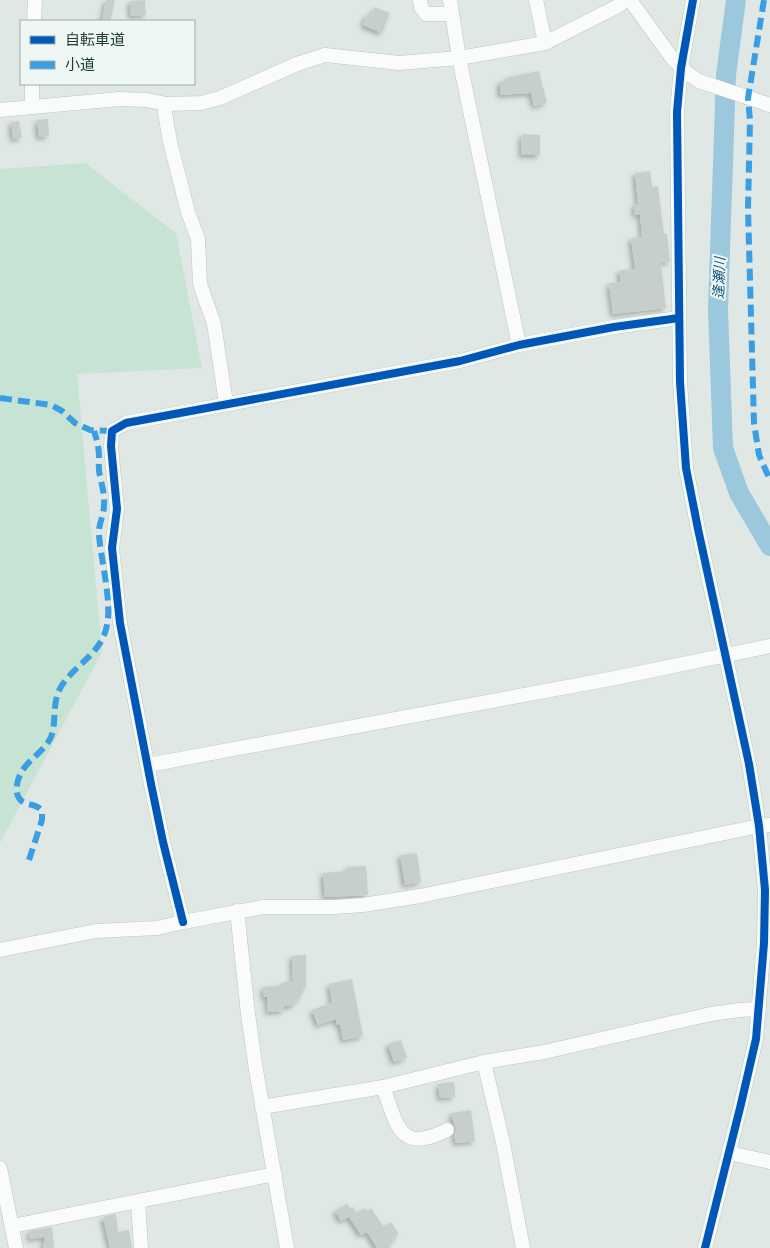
<svg xmlns="http://www.w3.org/2000/svg" width="770" height="1248" font-family="Mulish,'Noto Sans JP',sans-serif">
	<style>
		.green { fill: #c7e3d4 }
		.lines { fill: none; stroke-linecap: round; stroke-linejoin: round }
		.river { stroke: #9bc8dc; stroke-width: 20 }
		.building { fill: #c7cfcc; filter: url(#shadow) }
		.minor-casing { stroke: #bdc5c3; stroke-width: 15 }
		.minor { stroke: #fafcfb; stroke-width: 14 }
		.quiet { stroke: #3c9ee2; stroke-width: 6; stroke-dasharray: 12 6; stroke-linecap: butt }
		.cycleway-casing { stroke: #eef7f4; stroke-width: 11 }
		.cycleway { stroke: #0057b8; stroke-width: 8 }
		.labels { text-anchor: middle; dominant-baseline: central; stroke-width: 4; stroke-linejoin: round; paint-order: stroke }
		.water-label { font-size: 14px; font-style: italic; fill: #125a7d; stroke: #eef7f4 }
	</style>
	<defs>
		<filter id="shadow"><feDropShadow dx="-3" dy="3" stdDeviation="2.5" flood-color="#0004"/></filter>
	</defs>
	<rect width="100%" height="100%" fill="#e0e8e6"/>
	<polygon class="green" points="85,163 176,233 202,368 77,374 102,652 0,843 0,169"/>
	<g class="lines">
		<polyline class="river" points="736,0 726,75 718,309 723,448 739,493 770,546"/>
	</g>
	<g class="building">
		<polygon points="106,0 115,0 110,21 102,21"/>
		<polygon points="145,0 146,15 131,16 130,1"/>
		<polygon points="375,7 390,13 382,33 363,25 367,14 371,15"/>
		<polygon points="539,71 547,103 534,106 531,93 500,95 500,81 508,80 508,77"/>
		<polygon points="48,119 49,136 39,137 37,120"/>
		<polygon points="19,121 22,138 13,139 11,122"/>
		<polygon points="522,134 540,135 540,155 521,155"/>
		<polygon points="650,171 652,187 658,186 664,234 667,234 670,262 661,263 666,308 613,314 609,283 621,282 619,270 635,269 631,238 642,237 640,214 635,215 634,205 638,204 635,173"/>
		<polygon points="417,853 421,882 405,885 400,855"/>
		<polygon points="366,866 368,895 325,897 323,873 347,871 347,867"/>
		<polygon points="306,955 306,987 303,988 303,993 293,1006 284,1006 284,1011 268,1012 267,997 264,997 263,987 284,985 283,982 293,981 292,956"/>
		<polygon points="352,979 363,1036 343,1040 340,1024 337,1025 336,1019 318,1025 312,1010 332,1003 329,984"/>
		<polygon points="401,1040 407,1058 394,1062 388,1044"/>
		<polygon points="454,1082 455,1097 440,1098 438,1084"/>
		<polygon points="471,1110 475,1141 456,1143 454,1135 456,1131 451,1113"/>
		<polygon points="347,1204 350,1208 353,1207 357,1213 364,1208 367,1211 371,1208 384,1227 391,1222 399,1234 392,1239 394,1242 384,1248 377,1248 367,1232 361,1235 349,1217 341,1221 335,1211"/>
		<polygon points="116,1214 118,1232 129,1230 132,1248 110,1248 103,1217"/>
		<polygon points="52,1227 54,1248 43,1248 45,1237 30,1239 29,1231"/>
	</g>
	<g class="lines">
		<g class="minor-casing">
			<g id="minor">
				<polyline points="420,0 421,7 426,14 452,14"/>
				<polyline points="450,0 459,58 519,345"/>
				<polyline points="536,0 545,43"/>
				<polyline points="630,0 672,58 687,73 699,81 770,105"/>
				<polyline points="693,0 681,68 677,112 680,382 686,468 698,529 749,764 759,826 765,890 764,943 756,1039 741,1104 705,1248"/>
				<polyline points="34,21 35,0"/>
				<polyline points="166,104 165,113 170,142 188,212 198,239 200,284 214,324 226,403"/>
				<polyline points="32,107 32,84"/>
				<polyline points="0,110 119,99 147,100 166,104 201,103 220,98 297,64 325,55 399,63 459,58 545,43 618,6 626,0"/>
				<polyline points="148,765 610,679 770,646"/>
				<polyline points="237,911 248,1014 256,1070 287,1248"/>
				<polyline points="183,922 163,842 151,784 120,623 112,548 117,509 111,446 112,431 126,423 460,361 519,345 614,327 679,318"/>
				<polyline points="0,950 96,931 157,928 183,922 263,907 334,907 363,905 420,896 759,826 770,825"/>
				<polyline points="484,1062 503,1143 523,1248"/>
				<path d="M383,1087C397,1124 399,1155 447,1130"/>
				<polyline points="262,1107 383,1087 484,1062 544,1052 711,1014 740,1010 759,1009"/>
				<polyline points="730,1153 770,1162"/>
				<polyline points="0,1168 16,1248"/>
				<polyline points="138,1202 141,1248"/>
				<polyline points="12,1226 275,1174"/>
			</g>
		</g>
		<use href="#minor" class="minor"/>
		<g class="quiet">
			<polyline points="764,0 748,98 750,120 748,209 754,423 759,455 770,480"/>
			<polyline points="0,398 51,405 62,411 75,423 90,430 112,431"/>
			<path d="M29,860L42,820V811C36,802 22,807 18,796C16,792 17,788 17,785C20,763 40,757 50,739C58,724 50,704 62,685C76,664 102,653 107,625C112,601 101,561 99,535C98,524 104,516 104,505C105,495 102,486 100,476C98,469 99,463 99,457C99,448 97,440 94,431"/>
		</g>
		<g class="cycleway-casing">
			<g id="cycleway">
				<polyline points="693,0 681,68 677,112 680,382 686,468 698,529 749,764 759,826 765,890 764,943 756,1039 741,1104 705,1248"/>
				<polyline points="183,922 163,842 151,784 120,623 112,548 117,509 111,446 112,431 126,423 460,361 519,345 614,327 679,318"/>
			</g>
		</g>
		<use href="#cycleway" class="cycleway"/>
	</g>
	<g class="labels">
		<g class="water-label">
			<text transform="translate(719 278) rotate(-88)">逢瀬川</text>
		</g>
	</g>
	<rect x="20" y="20" width="175" height="65" fill="#eef7f4" stroke="#9aaca9"/>
	<rect x="30" y="36" width="25" height="8" fill="#0057b8" stroke="#9aaca9"/>
	<text x="65" y="45" font-size="15" fill="#1d3c38">自転車道</text>
	<rect x="30" y="61" width="25" height="8" fill="#3c9ee2" stroke="#9aaca9"/>
	<text x="65" y="70" font-size="15" fill="#1d3c38">小道</text>
</svg>
